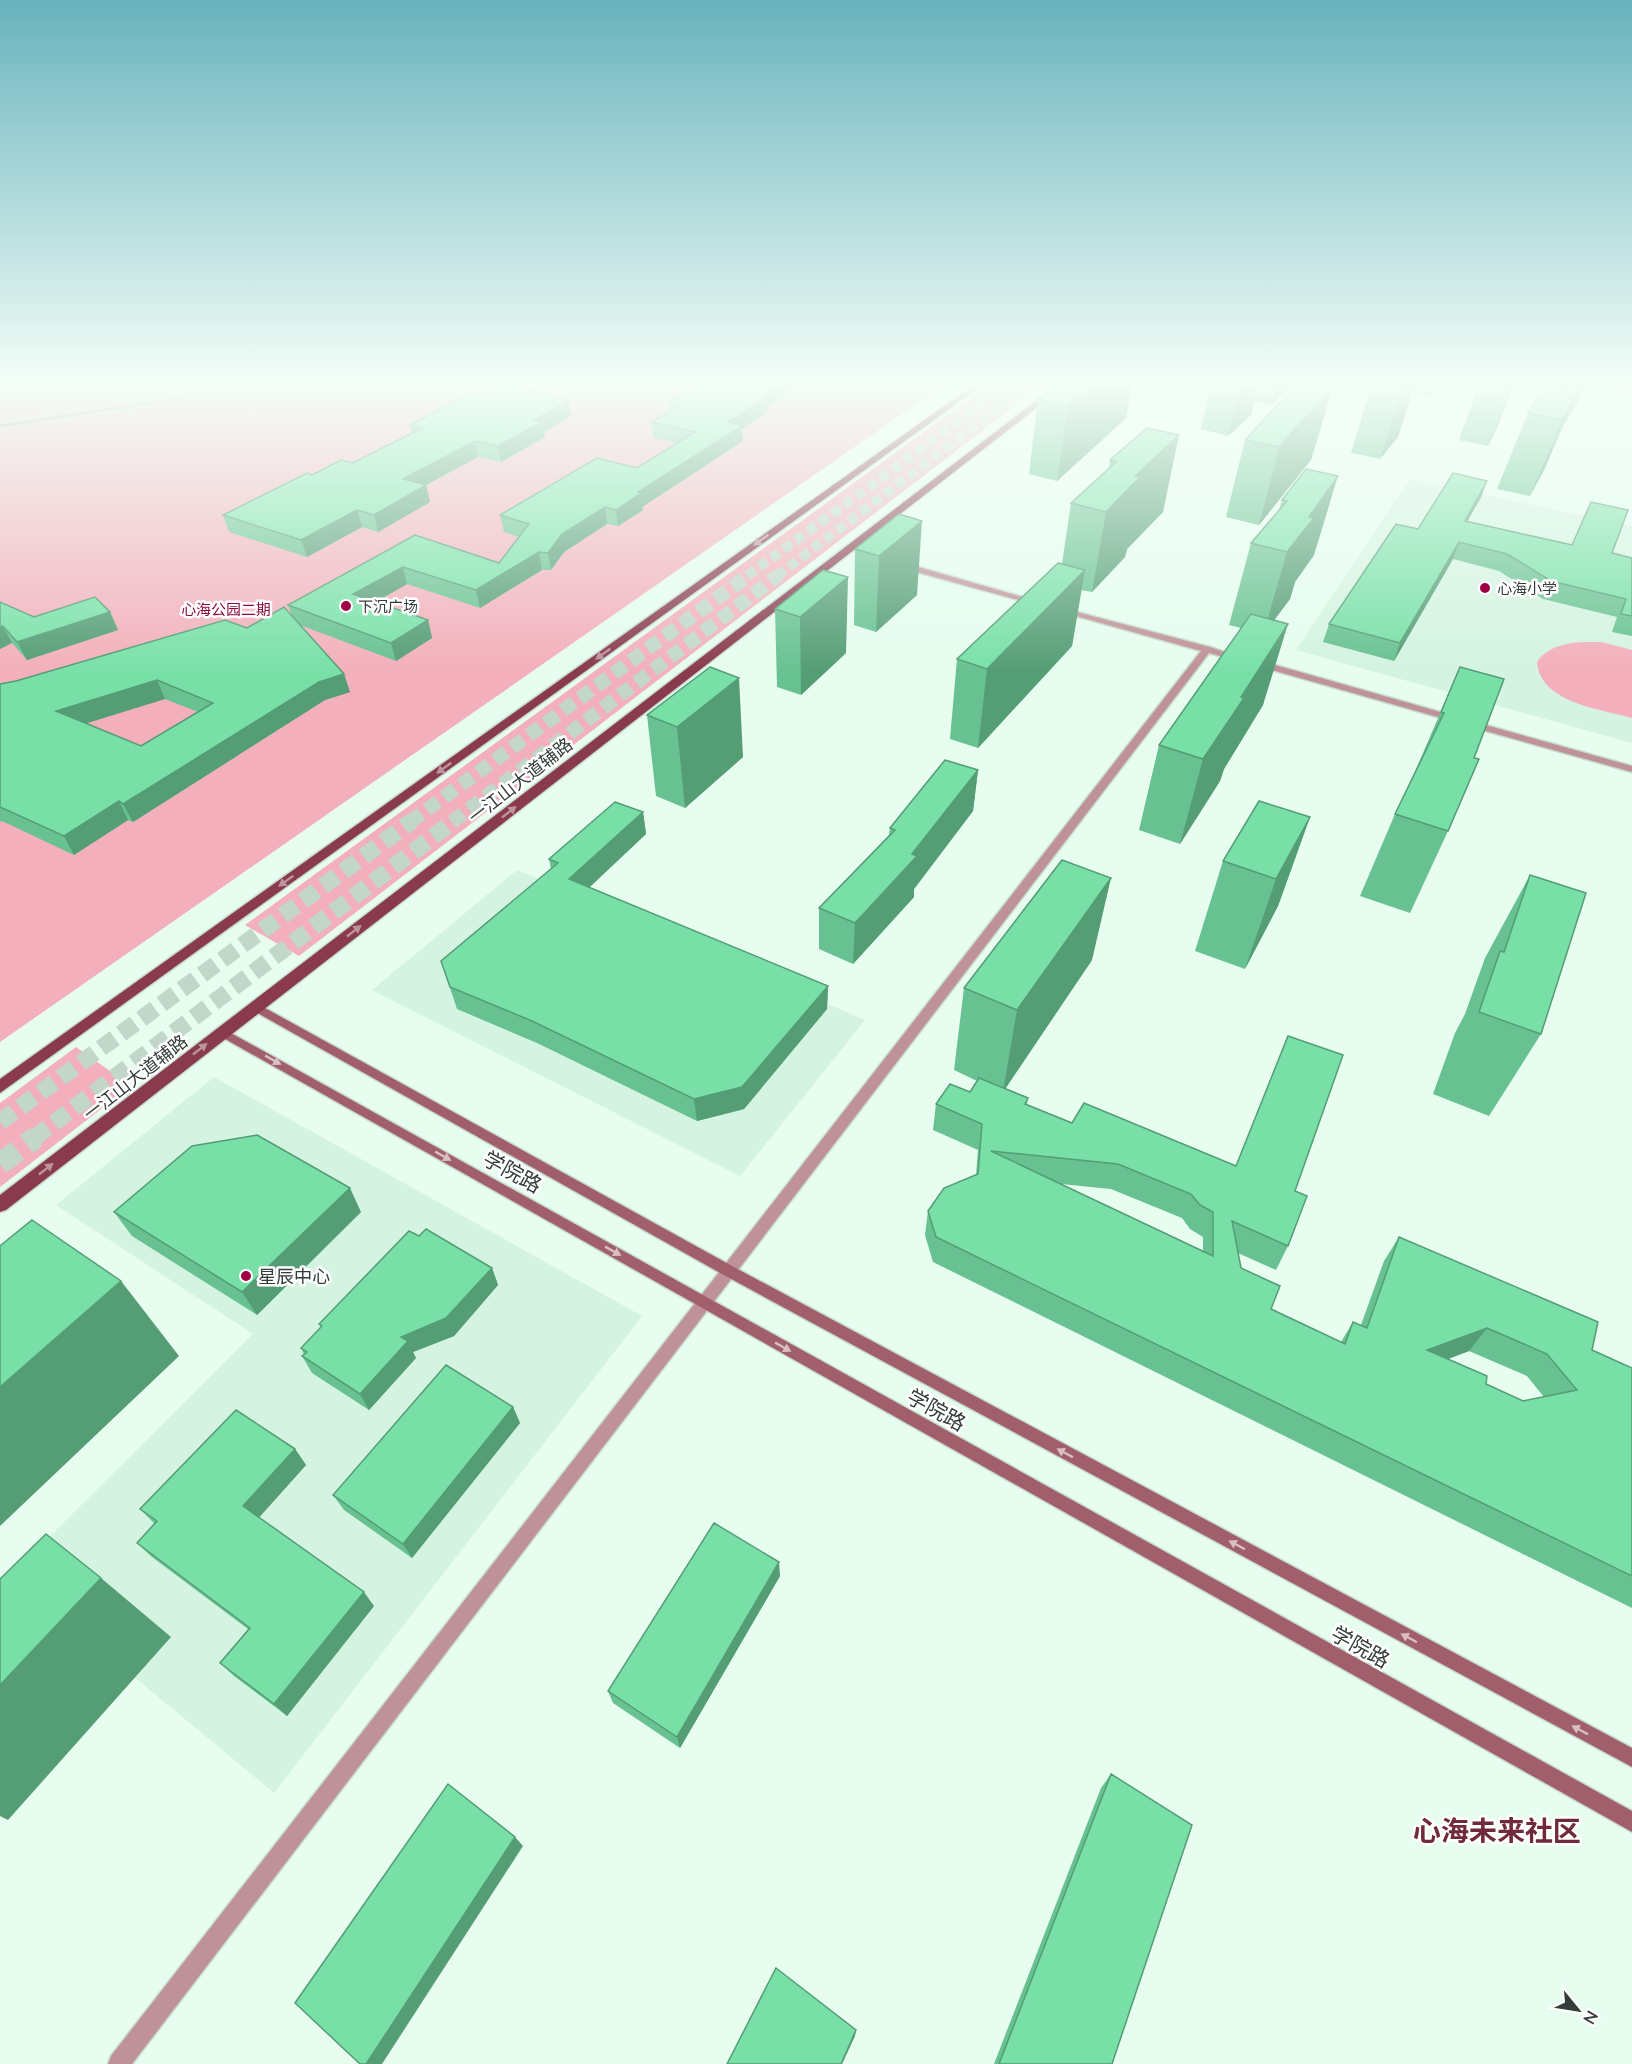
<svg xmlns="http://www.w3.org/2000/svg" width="1632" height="2064" font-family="Lato,'Noto Sans SC',sans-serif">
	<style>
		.built { fill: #d4f3e0 }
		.green { fill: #f3afbb }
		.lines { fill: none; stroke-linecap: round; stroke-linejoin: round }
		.highway-tunnel-far3 { stroke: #c2d7ca; stroke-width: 10; stroke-dasharray: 10 5; stroke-linecap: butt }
		.highway-tunnel-far2 { stroke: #c2d7ca; stroke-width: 14; stroke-dasharray: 14 7; stroke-linecap: butt }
		.highway-tunnel-far1 { stroke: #c2d7ca; stroke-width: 17; stroke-dasharray: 17 8; stroke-linecap: butt }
		.highway-tunnel { stroke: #c2d7ca; stroke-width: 22; stroke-dasharray: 22 11; stroke-linecap: butt }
		.street-casing { stroke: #c6dace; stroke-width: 3 }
		.secondary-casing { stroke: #c6dace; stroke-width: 3 }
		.primary-casing { stroke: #c6dace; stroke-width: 3 }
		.street { fill: #bf9198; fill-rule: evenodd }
		.secondary { fill: #a15f6c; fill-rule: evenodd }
		.primary { fill: #893a4d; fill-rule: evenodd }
		.wall { fill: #67c190; fill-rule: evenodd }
		.shaded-wall { fill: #549d75 }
		.building { fill: #78e0a7; stroke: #549d75; stroke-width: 1.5; fill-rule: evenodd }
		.oneway { fill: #be939d }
		.oneway2 { fill: #d9bfc4 }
		.poi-dot { fill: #9f0143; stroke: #fff; stroke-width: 2 }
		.labels { text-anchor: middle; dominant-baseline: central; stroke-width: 5; stroke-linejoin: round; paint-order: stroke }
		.far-poi-label { font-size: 15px; fill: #343d37; stroke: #fff; text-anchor: start }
		.far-park-label { font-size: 15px; fill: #8b0d3c; stroke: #fff }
		.street-label { font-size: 18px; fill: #343d37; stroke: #fff }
		.poi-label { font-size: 18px; fill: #343d37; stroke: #fff; text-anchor: start }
		.near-street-label { font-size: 21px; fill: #343d37; stroke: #fff }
		.near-district-label { font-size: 28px; font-weight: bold; fill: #702a3b; stroke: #fff }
	</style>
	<rect width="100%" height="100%" fill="#e6fdef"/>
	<g class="built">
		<polygon points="1410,479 1632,526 1632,743 1296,650"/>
		<polygon points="517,870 865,1020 740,1176 372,990"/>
		<polygon points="214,1077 642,1316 274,1793 11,1575 253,1334 56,1205"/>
	</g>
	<g class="green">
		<polygon points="0,384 945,384 0,1042"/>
		<polygon points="990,384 1043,384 299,956 245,925"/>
		<path d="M1585,642H1602L1632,650V718C1601,709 1540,703 1537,662C1548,646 1566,643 1585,642Z"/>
		<polygon points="76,1047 131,1086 0,1187 0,1103"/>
	</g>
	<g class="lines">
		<g class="highway-tunnel-far3">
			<polyline points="747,576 1010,384"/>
			<polyline points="777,576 1031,384"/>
		</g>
		<g class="highway-tunnel-far2">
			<polyline points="410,822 749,575"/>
			<polyline points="452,822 779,575"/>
		</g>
		<g class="highway-tunnel-far1">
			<polyline points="0,1122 412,821"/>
			<polyline points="34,1138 454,821"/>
		</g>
		<polyline class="highway-tunnel" points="0,1164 36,1137"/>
		<g class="street-casing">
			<g id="street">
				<polygon points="265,384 279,384 0,428 0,424"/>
				<polygon points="902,564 908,564 1040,602 1033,604 902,568"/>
				<polygon points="1058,607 1210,647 1242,658 1238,661 1209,653 132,2064 108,2064 111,2056 1201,651 1058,611"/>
				<polygon points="1261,661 1458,717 1460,719 1458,721 1452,721 1258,666 1258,662"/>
				<polygon points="1471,721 1632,766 1632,772 1468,726 1466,724"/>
			</g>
		</g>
		<g class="secondary-casing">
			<g id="secondary">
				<polygon points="1611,384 1632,385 1632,389"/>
				<polygon points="256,1003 732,1266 1632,1748 1632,1767 722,1274 252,1010 250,1007 252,1004"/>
				<polygon points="222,1028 1632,1811 1632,1832 218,1035 216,1032"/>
			</g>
		</g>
		<g class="primary-casing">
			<g id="primary">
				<polygon points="975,384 984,384 0,1093 0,1079"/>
				<polygon points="1058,384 1067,384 6,1210 0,1212 0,1195"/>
			</g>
		</g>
		<use href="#street" class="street"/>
		<use href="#secondary" class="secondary"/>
		<use href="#primary" class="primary"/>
	</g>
	<g class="wall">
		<polygon points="1058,384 1132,384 1126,418 1057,481 1029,474 1038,399"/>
		<polygon points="1211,384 1292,384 1292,386 1271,405 1254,401 1251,415 1228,436 1201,429"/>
		<polygon points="1372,384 1438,384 1429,396 1412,393 1398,437 1380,459 1351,453"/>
		<polygon points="1479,384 1514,384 1498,425 1488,446 1459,440"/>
		<polygon points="1548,384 1585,384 1580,397 1565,423 1564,423 1545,468 1530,496 1497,489 1528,413 1547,388"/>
		<polygon points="1333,386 1311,460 1259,525 1226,517 1245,440"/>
		<path d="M789,394L768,407V412L742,429L743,441L642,507L643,510L618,526L607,524L564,552L551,570H542L480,608L407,584L376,602L428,620L432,638L396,661L300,625L344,674L350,692L325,700L133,822L128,820L74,855L2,821L0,822V684L247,628L292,616L288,605L415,535L499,563L519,537L504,532L500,515L637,468L677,443L653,438L652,422L670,412L669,401ZM165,699L198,712L141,746L85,723Z"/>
		<polygon points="571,416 544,432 545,437 501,462 478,457 426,485 430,502 378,532 362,527 307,557 229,532 223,515 312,475 353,463 412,434 410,425"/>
		<polygon points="1147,428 1163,512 1127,549 1125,557 1092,592 1081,590 1072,646 978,748 950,739 957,659 1062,564 1071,503 1109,468 1110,460"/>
		<polygon points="1306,469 1314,555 1295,582 1290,599 1274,620 1263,705 1224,769 1220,781 1180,844 1139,830 1159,745 1241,628 1229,625 1251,543 1279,510 1282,500"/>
		<polygon points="1487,481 1481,497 1467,521 1632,558 1632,636 1612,632 1617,617 1543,599 1499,571 1453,559 1394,661 1323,642 1329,624 1418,529"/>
		<polygon points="899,514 917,595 876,632 854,625 855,549"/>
		<polygon points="823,570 846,653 801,695 777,687 775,609"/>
		<polygon points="0,602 34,617 110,612 118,630 27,660 12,643 0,649"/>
		<polygon points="710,667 743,757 685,808 656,796 647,715"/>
		<polygon points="1460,667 1474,758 1448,831 1410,913 1360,896 1395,814 1414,774"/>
		<polygon points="978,770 973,811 914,889 914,897 853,964 819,949 819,908 889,835 890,828"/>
		<polygon points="643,812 646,834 589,887 828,986 827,1009 744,1109 697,1121 537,1043 457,1009 441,961 551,869 549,859"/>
		<polygon points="1310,817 1278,906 1245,969 1195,951 1223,861"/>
		<polygon points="1530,875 1541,1034 1489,1116 1433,1094 1455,1033 1465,1014 1485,958"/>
		<path d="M1092,960L1005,1089L1028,1098L1027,1105L1072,1123L1295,1191L1288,1246L1276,1270L1238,1253L1241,1268L1271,1309L1341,1342L1353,1322L1361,1325L1384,1261L1399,1237L1592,1350L1632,1368V1608L933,1262L925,1235L928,1211L976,1175L978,1150L933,1130L936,1104L970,1092L977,1081L954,1070L964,988ZM1061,1184L1111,1189L1182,1218L1190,1229L1203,1237V1251ZM1469,1351L1527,1376L1544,1397L1523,1401L1486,1384L1448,1359Z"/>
		<polygon points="114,1212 361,1212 257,1315 132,1236"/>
		<polygon points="419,1236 492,1268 498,1285 454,1336 413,1352 416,1358 369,1410 312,1373 302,1356 304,1354 301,1348 321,1327 319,1324"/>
		<polygon points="513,1407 520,1423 412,1558 344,1510 333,1495"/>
		<polygon points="295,1449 306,1465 259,1517 374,1606 287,1716 234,1676 220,1663 248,1629 152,1557 137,1543 155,1524 140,1509"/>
		<polygon points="780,1576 680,1748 613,1703 608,1691"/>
		<polygon points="1111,1774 1112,2064 994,2064 1101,1788"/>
	</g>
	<g class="shaded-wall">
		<polygon points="780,384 790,384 789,394 768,407 768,412 742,429 743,441 642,507 643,510 618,526 616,510 761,395"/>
		<polygon points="1094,384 1132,384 1126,418 1057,481 1068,406"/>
		<polygon points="1241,384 1258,384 1251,415 1228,436"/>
		<polygon points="1277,384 1292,384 1292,386 1271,405"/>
		<polygon points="1406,384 1415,384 1398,437 1380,459 1404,386"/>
		<polygon points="1433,384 1438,384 1429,396"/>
		<polygon points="1512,384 1514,384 1498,425 1488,446"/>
		<polygon points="1582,384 1585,384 1580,397 1565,423"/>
		<polygon points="1333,386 1311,460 1259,525 1279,447"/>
		<polygon points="1577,393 1545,468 1530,496 1562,420"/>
		<polygon points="569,401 571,416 544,432 545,437 501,462 498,446 534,420"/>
		<polygon points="1179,435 1163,512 1127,549 1125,557 1092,592 1106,512 1135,476"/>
		<polygon points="475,441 478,457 407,495 403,479"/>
		<polygon points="1338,476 1314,555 1295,582 1290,599 1263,635 1287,552 1309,517"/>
		<polygon points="1487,481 1481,497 1458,538 1465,521"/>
		<polygon points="426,485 430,502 378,532 374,515"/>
		<polygon points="605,507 607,524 564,552 551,570 548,553 562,534"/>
		<polygon points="357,510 362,527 307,557 301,540"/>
		<polygon points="922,521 917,595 876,632 879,556"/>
		<polygon points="1459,542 1453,559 1394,661 1400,643"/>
		<polygon points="539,552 542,570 480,608 476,590"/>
		<polygon points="403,567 407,584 358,612 353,594"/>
		<polygon points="1085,570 1072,646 978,748 987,669"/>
		<polygon points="848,577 846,653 801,695 800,617"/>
		<polygon points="110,612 118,630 27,660 17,642"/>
		<polygon points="428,620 432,638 396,661 391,643"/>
		<polygon points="1288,624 1263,705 1224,769 1220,781 1180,844 1203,759 1241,697"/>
		<polygon points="3,626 12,643 0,649 0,627"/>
		<polygon points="344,674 350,692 325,700 133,822 123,804 319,682"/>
		<polygon points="739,678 743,757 685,808 677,727"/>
		<polygon points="157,680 165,699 65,730 56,711"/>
		<polygon points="978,770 973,811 914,889 914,897 853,964 855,923 912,854"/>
		<polygon points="119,801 128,820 74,855 64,836"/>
		<polygon points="643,812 646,834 574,902 569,879"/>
		<polygon points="1310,817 1278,906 1245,969 1276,879"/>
		<polygon points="1111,878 1092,960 1003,1092 1017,1010"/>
		<polygon points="828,986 827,1009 744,1109 697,1121 694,1099"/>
		<polygon points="350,1188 361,1212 257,1315 242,1292"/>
		<polygon points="492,1268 498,1285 454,1336 413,1352 416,1358 369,1410 360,1394 401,1337"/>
		<polygon points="121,1281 179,1356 0,1526 0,1387"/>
		<polygon points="1487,1328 1469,1351 1411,1373 1427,1350"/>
		<polygon points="513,1407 520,1423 412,1558 403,1544"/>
		<polygon points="295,1449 306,1465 256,1521 243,1506"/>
		<polygon points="779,1562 780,1576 680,1748 677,1737"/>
		<polygon points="101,1578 171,1637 8,1820 0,1816 0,1685"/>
		<polygon points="364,1592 374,1606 287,1716 274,1704"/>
		<polygon points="515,1837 523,1846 382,2064 366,2064"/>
		<polygon points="856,2030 855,2036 842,2064 841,2064"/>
	</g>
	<g class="building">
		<polygon points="504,384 512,384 569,401 534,420 542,422 498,446 475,441 403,479 426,485 374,515 357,510 301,540 223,515 307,473 312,475 341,460 353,463 422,428 410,425 468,394 479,396"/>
		<polygon points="700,384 780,384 761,395 768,397 728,422 742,426 638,492 641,493 616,510 605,507 562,534 548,553 539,552 476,590 403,567 353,594 428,620 391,643 288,605 415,535 499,563 529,524 500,515 597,458 637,468 695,432 652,422 682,404 669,401"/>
		<polygon points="1058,384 1094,384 1068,406 1038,399"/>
		<polygon points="1297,384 1320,384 1333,386 1279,447 1245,440"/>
		<polygon points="1543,387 1577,393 1562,420 1528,413"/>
		<polygon points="1147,428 1179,435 1135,476 1140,477 1106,512 1071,503 1116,462 1110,460"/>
		<polygon points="1306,469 1338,476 1309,517 1314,518 1287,552 1251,543 1287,501 1282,500"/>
		<polygon points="1453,473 1487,481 1465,521 1572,545 1591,502 1628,510 1612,553 1632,558 1632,616 1621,614 1626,599 1551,581 1507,554 1459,542 1400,643 1329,624 1396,524 1418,529"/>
		<polygon points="899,514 922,521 879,556 855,549"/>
		<polygon points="1058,563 1085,570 987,669 957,659"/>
		<polygon points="823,570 848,577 800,617 775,609"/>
		<polygon points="95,597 110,612 17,642 3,626 0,627 0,602 34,617"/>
		<path d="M284,607L344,674L319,682L123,804L119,801L64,836L0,807V684L16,681L225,620L247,628ZM157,680L213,703L141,746L56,711Z"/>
		<polygon points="1251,614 1288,624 1241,697 1244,698 1203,759 1159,745"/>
		<polygon points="710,667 739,678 677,727 647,715"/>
		<polygon points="1460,667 1504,679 1474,758 1479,759 1448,831 1395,814 1444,713 1441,712"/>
		<polygon points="945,760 978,770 912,854 917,856 855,923 819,908 895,830 890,828"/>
		<polygon points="1259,801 1310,817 1276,879 1223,861"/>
		<polygon points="615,802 643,812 569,879 828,986 742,1087 694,1099 532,1021 450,987 441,961 558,863 549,859"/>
		<polygon points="1062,860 1111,878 1017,1010 964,988"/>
		<polygon points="1530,875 1586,893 1541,1034 1479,1012 1500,951 1504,952"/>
		<path d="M1288,1036L1343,1055L1295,1191L1307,1196L1288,1246L1232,1221L1241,1268L1280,1286L1271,1309L1345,1344L1353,1322L1367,1328L1399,1237L1598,1322L1592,1350L1632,1368V1576L936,1237L928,1211L944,1188L978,1174L982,1124L936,1104L950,1084L970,1092L979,1078L1028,1098L1025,1104L1072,1123L1084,1103L1236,1166ZM991,1151L1118,1164L1191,1194L1200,1205L1213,1212V1256ZM1487,1328L1547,1354L1577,1390L1523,1401L1486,1384L1487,1376L1427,1350Z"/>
		<polygon points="257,1135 350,1188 242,1292 114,1212 192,1146"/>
		<polygon points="32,1220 121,1281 0,1387 0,1246"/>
		<polygon points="426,1229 492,1268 446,1318 401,1337 408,1341 360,1394 302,1356 307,1352 301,1348 322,1326 319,1324 409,1231 419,1236"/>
		<polygon points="446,1365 513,1407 403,1544 333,1495"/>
		<polygon points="236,1410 295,1449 243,1506 364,1592 274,1704 220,1663 250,1628 137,1543 157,1521 140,1509"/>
		<polygon points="714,1523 779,1562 677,1737 608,1691"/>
		<polygon points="46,1534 101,1578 0,1685 0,1579"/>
		<polygon points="1111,1774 1192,1825 1112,2064 999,2064"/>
		<polygon points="448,1784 515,1837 366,2064 360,2064 295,2003"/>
		<polygon points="776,1968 856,2030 841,2064 727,2064"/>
	</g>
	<defs><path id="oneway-solid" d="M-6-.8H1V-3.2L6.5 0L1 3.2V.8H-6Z" transform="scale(1.5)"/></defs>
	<g class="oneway">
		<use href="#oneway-solid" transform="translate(761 540) rotate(144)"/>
		<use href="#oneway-solid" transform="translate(603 654) rotate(144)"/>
		<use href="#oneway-solid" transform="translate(444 768) rotate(144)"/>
		<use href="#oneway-solid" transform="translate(509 812) rotate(-38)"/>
		<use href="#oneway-solid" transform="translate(286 881) rotate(144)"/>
		<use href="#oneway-solid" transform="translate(354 931) rotate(-38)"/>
		<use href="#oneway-solid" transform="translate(200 1049) rotate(-38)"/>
		<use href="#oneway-solid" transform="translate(46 1169) rotate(-38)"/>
	</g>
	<g class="oneway2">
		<use href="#oneway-solid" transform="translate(273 1060) rotate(29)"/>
		<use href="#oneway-solid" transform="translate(443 1156) rotate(29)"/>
		<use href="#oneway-solid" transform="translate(613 1251) rotate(29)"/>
		<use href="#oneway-solid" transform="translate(783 1347) rotate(29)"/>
		<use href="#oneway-solid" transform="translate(1065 1453) rotate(-152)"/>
		<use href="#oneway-solid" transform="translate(1237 1545) rotate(-152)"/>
		<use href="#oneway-solid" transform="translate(1409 1638) rotate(-152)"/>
		<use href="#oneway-solid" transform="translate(1580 1730) rotate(-152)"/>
	</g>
	<linearGradient id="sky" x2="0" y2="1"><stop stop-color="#68b3bd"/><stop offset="0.57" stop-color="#f4fef8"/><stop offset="1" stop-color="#f4fef8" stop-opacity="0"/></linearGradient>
	<rect width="1632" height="673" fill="url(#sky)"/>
	<g class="poi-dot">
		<circle cx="1485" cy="588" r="6"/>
		<circle cx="346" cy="606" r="6"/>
		<circle cx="246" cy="1276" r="6"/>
	</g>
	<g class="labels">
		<g class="far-poi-label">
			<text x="1497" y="588">心海小学</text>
			<text x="358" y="606">下沉广场</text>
		</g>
		<g class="far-park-label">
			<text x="226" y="609">心海公园二期</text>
		</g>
		<g class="street-label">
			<text transform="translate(520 780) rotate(-38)">一江山大道辅路</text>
			<text transform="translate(135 1077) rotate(-38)">一江山大道辅路</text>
		</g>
		<g class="poi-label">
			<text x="258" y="1276">星辰中心</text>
		</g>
		<g class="near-street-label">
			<text transform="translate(513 1171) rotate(29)">学院路</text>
			<text transform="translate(937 1409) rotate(29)">学院路</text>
			<text transform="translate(1361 1646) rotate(29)">学院路</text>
		</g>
		<g class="near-district-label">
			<text x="1497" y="1830">心海未来社区</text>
		</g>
	</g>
	<g transform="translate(1578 2010) rotate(120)" stroke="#ffffff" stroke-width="4.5" paint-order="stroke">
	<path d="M0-4.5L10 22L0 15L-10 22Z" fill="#343d37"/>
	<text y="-9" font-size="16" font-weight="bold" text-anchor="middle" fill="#343d37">N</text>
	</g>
</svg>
